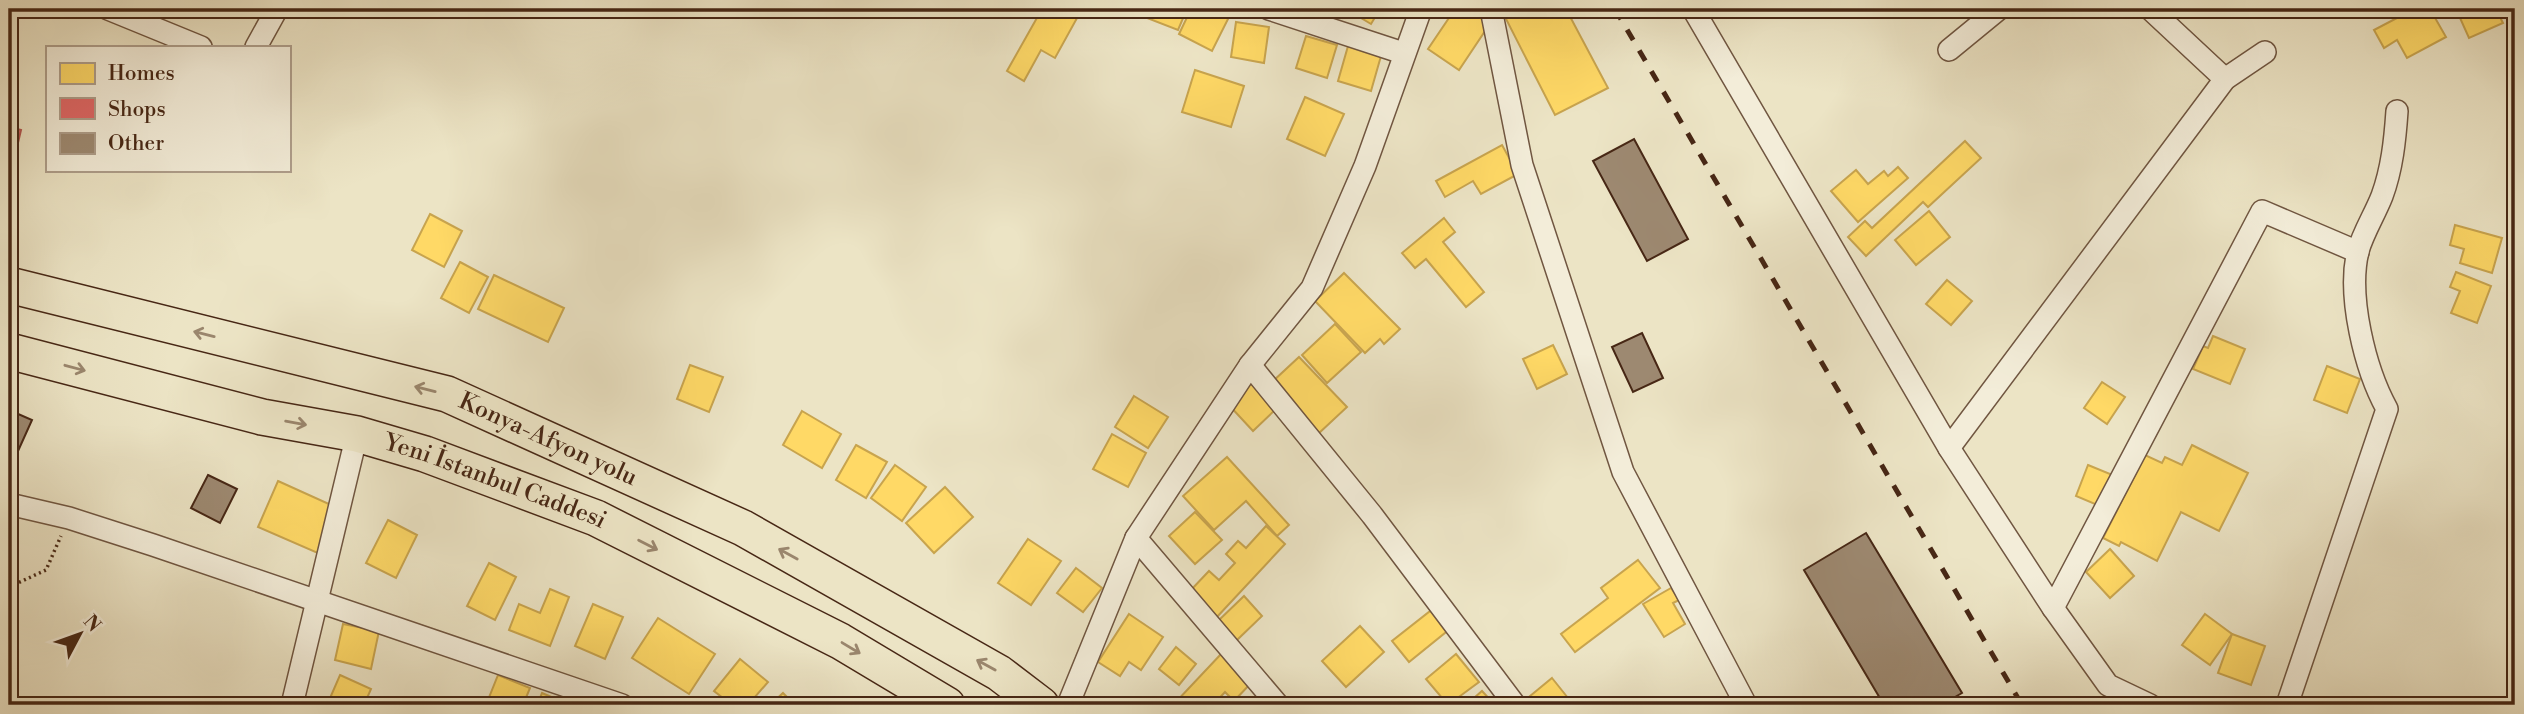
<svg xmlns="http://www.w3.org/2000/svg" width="2524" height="714" font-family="'Libre Bodoni',serif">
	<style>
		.homes { fill: #ffd966; stroke: #c8a44e; stroke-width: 2 }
		.shops { fill: #e06666; stroke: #b2534e; stroke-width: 2 }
		.building { fill: #9d8971; stroke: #472715; stroke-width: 2 }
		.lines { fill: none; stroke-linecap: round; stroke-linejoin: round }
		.minor-casing { stroke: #705641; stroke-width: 24 }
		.trunk-casing { stroke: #472715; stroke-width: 38 }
		.path { stroke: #472715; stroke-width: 3.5; stroke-dasharray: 2 3.5; stroke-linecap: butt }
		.minor { stroke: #f3edd9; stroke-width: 21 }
		.trunk { stroke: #ece4c5; stroke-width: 35 }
		.rail { stroke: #472715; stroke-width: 5; stroke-dasharray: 12 12; stroke-linecap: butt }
		.oneway { stroke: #9a866d }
		.labels { text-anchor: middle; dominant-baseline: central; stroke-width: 7; stroke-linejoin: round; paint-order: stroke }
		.street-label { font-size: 24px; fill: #472715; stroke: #f3edd9 }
	</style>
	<rect width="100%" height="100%" fill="#ece4c5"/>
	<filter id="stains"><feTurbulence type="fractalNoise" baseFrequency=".00286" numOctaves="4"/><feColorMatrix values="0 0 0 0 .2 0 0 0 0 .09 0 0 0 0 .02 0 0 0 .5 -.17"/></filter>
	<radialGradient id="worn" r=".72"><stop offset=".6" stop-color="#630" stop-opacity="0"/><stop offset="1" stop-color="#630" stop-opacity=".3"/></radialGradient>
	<g class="homes">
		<polygon points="1042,9 1058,13 1061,9 1082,9 1055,58 1041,50 1024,81 1007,71"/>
		<polygon points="1151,9 1187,9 1178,30 1147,18"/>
		<polygon points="1191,9 1222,9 1231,13 1212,51 1179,34"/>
		<polygon points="1346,9 1380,9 1371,24"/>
		<polygon points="1455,9 1470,9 1491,22 1459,70 1428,49"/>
		<polygon points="1511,9 1566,9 1608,88 1555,115 1503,13"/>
		<polygon points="2414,9 2430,9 2446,37 2407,58 2397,40 2384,48 2374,30"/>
		<polygon points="2456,9 2496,9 2503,23 2469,38"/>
		<polygon points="1236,22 1269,27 1264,63 1231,57"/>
		<polygon points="1306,36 1337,45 1327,78 1296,68"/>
		<polygon points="1348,46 1381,56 1371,91 1338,81"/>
		<polygon points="1195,70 1244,86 1231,127 1182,112"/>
		<polygon points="1305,97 1344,114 1325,156 1287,139"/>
		<polygon points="1965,141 1981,158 1928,207 1923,202 1866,256 1848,237 1865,221 1872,228"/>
		<polygon points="1502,145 1518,174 1481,194 1473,181 1445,197 1436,181"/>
		<polygon points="1898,167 1908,178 1858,222 1831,191 1856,170 1868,184 1884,171 1888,176"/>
		<polygon points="1929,211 1950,237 1916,265 1895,240"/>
		<polygon points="430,214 462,231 444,267 412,250"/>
		<polygon points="1444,218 1455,232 1443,242 1484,292 1466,307 1426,259 1415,268 1402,253"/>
		<polygon points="2455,225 2502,238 2492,273 2460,263 2464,249 2450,245"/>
		<polygon points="460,262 488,277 469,313 441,298"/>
		<polygon points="2456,272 2491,286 2477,323 2451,313 2460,291 2450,287"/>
		<polygon points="1344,273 1400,329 1384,344 1380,339 1365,353 1315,301"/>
		<polygon points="494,275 564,308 548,342 478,309"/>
		<polygon points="1947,280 1972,301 1951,325 1926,304"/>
		<polygon points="1335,324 1361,352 1327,383 1302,355"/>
		<polygon points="2213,336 2245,349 2230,384 2193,369 2203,346 2208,348"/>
		<polygon points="1553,345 1567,374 1537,389 1523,359"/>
		<polygon points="1299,357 1347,407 1318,434 1271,383"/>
		<polygon points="690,365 723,377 709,412 677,399"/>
		<polygon points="2327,366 2360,379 2347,413 2314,400"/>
		<polygon points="1249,382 1276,409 1253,431 1227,403"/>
		<polygon points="2102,382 2125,397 2107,424 2084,408"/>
		<polygon points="1134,396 1168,417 1148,448 1115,427"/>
		<polygon points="802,411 841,434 822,468 783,445"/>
		<polygon points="1112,434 1146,453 1128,487 1093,469"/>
		<polygon points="856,445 887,462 866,498 836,480"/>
		<polygon points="2192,445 2248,473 2219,531 2181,512 2157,561 2121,542 2119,546 2103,538 2145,455 2162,463 2165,457 2182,465"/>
		<polygon points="1227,457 1289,525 1277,536 1246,501 1214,530 1183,496"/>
		<polygon points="895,465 926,487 902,521 871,498"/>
		<polygon points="2088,465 2115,476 2102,507 2076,496"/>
		<polygon points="278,481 340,509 320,554 258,527"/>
		<polygon points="945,487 973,517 934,553 906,523"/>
		<polygon points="1195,512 1222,540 1195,564 1169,536"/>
		<polygon points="388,520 417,535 396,578 366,563"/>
		<polygon points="1266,526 1285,544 1216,618 1189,592 1209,571 1219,580 1235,563 1226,554 1238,541 1246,548"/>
		<polygon points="1028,539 1061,561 1031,605 998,583"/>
		<polygon points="2110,549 2134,576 2110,598 2086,572"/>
		<polygon points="1638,560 1660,588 1575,652 1561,634 1608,598 1601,588"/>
		<polygon points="489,563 516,577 495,620 467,606"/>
		<polygon points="1076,568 1102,588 1083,612 1057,593"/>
		<polygon points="1671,588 1679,600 1673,603 1685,624 1664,637 1643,604"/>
		<polygon points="550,589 569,597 550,646 509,630 519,604 540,613"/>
		<polygon points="1244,596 1262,616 1237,640 1218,621"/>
		<polygon points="593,604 623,617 605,659 575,646"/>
		<polygon points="1434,608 1451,628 1409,662 1392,641"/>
		<polygon points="1129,614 1163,637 1141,670 1129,662 1120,676 1098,662"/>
		<polygon points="2205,614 2232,634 2210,665 2182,645"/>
		<polygon points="658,618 715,654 689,694 632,658"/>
		<polygon points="343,624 379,631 371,669 335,660"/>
		<polygon points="1360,626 1384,652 1346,687 1322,661"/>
		<polygon points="2232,634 2265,646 2251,685 2218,673"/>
		<polygon points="1176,647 1196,664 1179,685 1159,669"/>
		<polygon points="1222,653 1252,682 1234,701 1225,692 1213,705 1173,705"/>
		<polygon points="1456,654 1479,682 1448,705 1426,679"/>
		<polygon points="740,659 768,682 748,705 732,705 714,691"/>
		<polygon points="340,675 371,689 364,705 327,705"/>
		<polygon points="498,675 530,688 523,705 486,705"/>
		<polygon points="1552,678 1568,698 1559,705 1527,705 1524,701"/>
		<polygon points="1482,691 1495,705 1466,705"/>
		<polygon points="542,693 570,705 537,705"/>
		<polygon points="783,693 795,705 770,705"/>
	</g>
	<polygon class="shops" points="9,127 21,130 9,181"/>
	<g class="building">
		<polygon points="1634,139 1688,239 1647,261 1593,161"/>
		<polygon points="1642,333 1663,378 1633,392 1612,347"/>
		<polygon points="9,410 32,420 9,471"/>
		<polygon points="208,475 237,489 220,523 191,508"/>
		<polygon points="1866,533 1962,693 1941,705 1884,705 1804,570"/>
	</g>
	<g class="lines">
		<g class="minor-casing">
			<g id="minor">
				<polyline points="108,9 201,47"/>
				<polyline points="1269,9 1403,53"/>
				<polyline points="1491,9 1522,165 1623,472 1746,705"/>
				<polyline points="1693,9 1949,448 2053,608 2108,685 2150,705"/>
				<polyline points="2150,9 2225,79"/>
				<polyline points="256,47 277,9"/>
				<polyline points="1949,50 1999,9"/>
				<polyline points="1250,365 1372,515 1515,705"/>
				<polyline points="1949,448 2225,79 2265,52"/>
				<polyline points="9,504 69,518 153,545 622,705"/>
				<polyline points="1136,538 1278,705"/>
				<polyline points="2053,608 2262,211 2358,252"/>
				<polyline points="292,705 357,434"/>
				<polyline points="1068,705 1136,538 1250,365 1312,288 1365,166 1421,9"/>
				<path d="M2287,705L2387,409C2365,369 2347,296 2358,251C2363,233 2375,214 2382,196C2392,169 2395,140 2397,111"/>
			</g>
		</g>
		<g class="trunk-casing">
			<g id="trunk">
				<path id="s1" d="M9,285L447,394L743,528L999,673L1041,705"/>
				<path id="s2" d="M9,351L262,417L357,434L425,454L596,518L840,641L947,705"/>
			</g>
		</g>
		<polyline class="path" points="9,587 46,570 61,536"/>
		<use href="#minor" class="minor"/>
		<use href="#trunk" class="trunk"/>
		<polyline class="rail" points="1615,9 2022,705"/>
	</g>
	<defs><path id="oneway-shaft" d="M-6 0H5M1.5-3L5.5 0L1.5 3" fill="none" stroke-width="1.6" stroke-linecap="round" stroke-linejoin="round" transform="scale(1.75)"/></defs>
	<g class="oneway">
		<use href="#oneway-shaft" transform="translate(204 334) rotate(-166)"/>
		<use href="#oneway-shaft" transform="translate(75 368) rotate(15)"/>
		<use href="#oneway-shaft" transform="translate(425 389) rotate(-166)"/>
		<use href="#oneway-shaft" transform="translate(296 423) rotate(10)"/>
		<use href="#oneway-shaft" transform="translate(648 545) rotate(27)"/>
		<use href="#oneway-shaft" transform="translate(788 554) rotate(-151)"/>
		<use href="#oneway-shaft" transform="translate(851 648) rotate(31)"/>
		<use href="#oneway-shaft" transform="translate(986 665) rotate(-151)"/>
	</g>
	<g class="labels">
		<g class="street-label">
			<text stroke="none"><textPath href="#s1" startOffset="562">Konya-Afyon yolu</textPath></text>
			<text stroke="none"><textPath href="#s2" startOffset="504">Yeni İstanbul Caddesi</textPath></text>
		</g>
	</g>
	<rect width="2524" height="714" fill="none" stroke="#ece4c5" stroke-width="35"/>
	<rect x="10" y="10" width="2503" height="693" fill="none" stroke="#472715" stroke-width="3.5"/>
	<rect x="18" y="18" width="2489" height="679" fill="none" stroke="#472715" stroke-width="2"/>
	<rect x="46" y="46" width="245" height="126" fill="#f3edd9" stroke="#ae9e8b" stroke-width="2"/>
	<rect x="60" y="63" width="35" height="21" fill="#ffd966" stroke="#ae9e8b" stroke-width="2"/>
	<text x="108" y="80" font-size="21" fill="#472715">Homes</text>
	<rect x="60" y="98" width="35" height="21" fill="#e06666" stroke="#ae9e8b" stroke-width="2"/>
	<text x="108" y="116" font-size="21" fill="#472715">Shops</text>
	<rect x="60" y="133" width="35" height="21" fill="#9d8971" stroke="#ae9e8b" stroke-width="2"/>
	<text x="108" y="150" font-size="21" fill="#472715">Other</text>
	<g transform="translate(80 634) rotate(49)" stroke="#f3edd9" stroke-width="5" paint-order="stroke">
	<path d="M0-5L12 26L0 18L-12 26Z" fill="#472715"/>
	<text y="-10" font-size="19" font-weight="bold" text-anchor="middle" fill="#472715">N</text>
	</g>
	<rect width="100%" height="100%" filter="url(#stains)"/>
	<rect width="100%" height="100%" fill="url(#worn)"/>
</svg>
